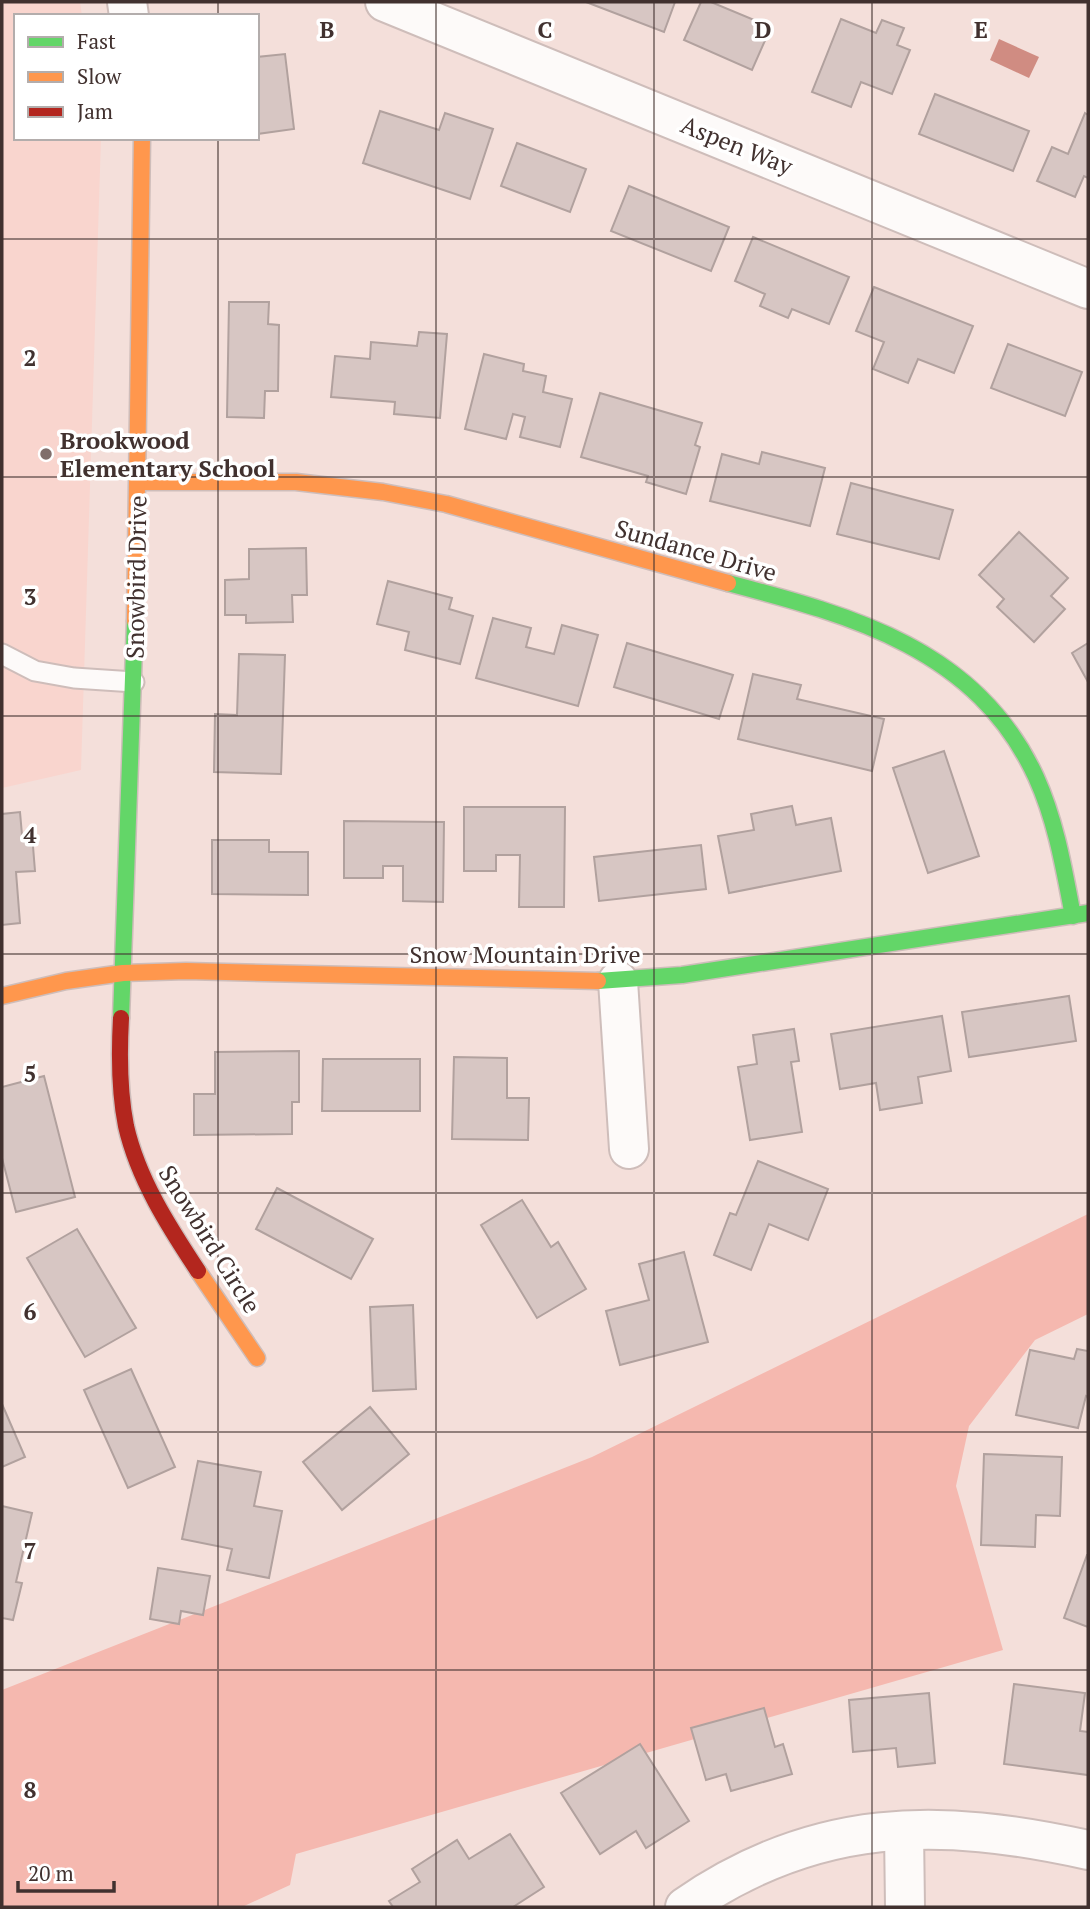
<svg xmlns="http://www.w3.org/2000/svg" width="1090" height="1909" font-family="'PT Serif',serif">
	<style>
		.built { fill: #f9d5ce }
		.green { fill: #f5b8af }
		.water { fill: #d08c82 }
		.building { fill: #d7c6c3; stroke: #b1a19e; stroke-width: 2 }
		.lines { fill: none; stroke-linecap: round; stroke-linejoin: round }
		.lane-casing { stroke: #cebdba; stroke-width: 23 }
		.street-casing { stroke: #cebdba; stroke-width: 42 }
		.fast-casing { stroke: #cebdba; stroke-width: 19 }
		.slow-casing { stroke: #cebdba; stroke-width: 19 }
		.jam-casing { stroke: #cebdba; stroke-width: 19 }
		.lane { stroke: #fdfaf9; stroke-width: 19 }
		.street { stroke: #fdfaf9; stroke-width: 38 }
		.fast { stroke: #63d668; stroke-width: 16 }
		.slow { stroke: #ff974d; stroke-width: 16 }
		.jam { stroke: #b3261e; stroke-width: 16 }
		.grid { fill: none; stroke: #41312f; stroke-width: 2; stroke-opacity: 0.55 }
		.poi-dot { fill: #806e6b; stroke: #fff; stroke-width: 2.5 }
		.labels { text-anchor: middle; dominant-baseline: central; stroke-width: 7; stroke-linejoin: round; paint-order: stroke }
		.street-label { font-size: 24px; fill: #41312f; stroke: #fff }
		.poi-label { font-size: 24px; font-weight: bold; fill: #41312f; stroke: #fff; text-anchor: start }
		.grid-label { font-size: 23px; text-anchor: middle; font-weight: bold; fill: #41312f; stroke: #fff; stroke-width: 7; stroke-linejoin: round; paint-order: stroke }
	</style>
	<rect width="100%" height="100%" fill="#f4dfda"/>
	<polygon class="built" points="2,2 80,2 82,16 16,16 16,138 101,138 81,770 2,788"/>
	<polygon class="green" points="1088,1214 1088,1314 1035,1340 969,1426 956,1486 1003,1650 296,1854 290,1885 242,1907 2,1907 2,1690 592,1457"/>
	<polygon class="water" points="999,39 1039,57 1029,78 990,60"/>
	<g class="building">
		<polygon points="586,2 675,2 664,32"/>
		<polygon points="701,2 711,2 771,27 752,70 684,40"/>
		<polygon points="841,19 876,33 882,20 904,28 897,45 910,50 892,94 861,82 851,107 812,92"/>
		<polygon points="285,54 294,129 257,134 257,57"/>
		<polygon points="935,94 1029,131 1013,171 919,134"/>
		<polygon points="380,111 439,130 445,113 493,129 470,199 363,163"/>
		<polygon points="1085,113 1088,115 1088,178 1084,176 1075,197 1037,181 1052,147 1068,154"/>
		<polygon points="517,143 586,169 570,212 501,186"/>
		<polygon points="629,186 729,227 711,271 611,231"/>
		<polygon points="753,237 849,277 829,324 792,309 788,318 760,306 765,294 735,281"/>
		<polygon points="874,287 973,326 954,373 918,359 908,383 873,369 884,342 856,331"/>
		<polygon points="229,302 269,302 268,324 279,325 278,391 265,391 264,418 227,417"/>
		<polygon points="419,332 447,334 440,418 394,414 395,402 331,397 335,356 370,359 371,342 417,346"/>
		<polygon points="1008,344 1082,372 1065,416 991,388"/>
		<polygon points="484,354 524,364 523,371 546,376 543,392 572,399 560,447 520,437 525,417 513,414 506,439 465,429"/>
		<polygon points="600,393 702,423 695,445 700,447 686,494 646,482 648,476 581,457"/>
		<polygon points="762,452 825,468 810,526 710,501 722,454 759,464"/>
		<polygon points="851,483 953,510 939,559 837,534"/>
		<polygon points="1019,532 1068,578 1051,596 1065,609 1034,642 997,607 1004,599 979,575"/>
		<polygon points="306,548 307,595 292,595 293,622 246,623 246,615 225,615 225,580 249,579 249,549"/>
		<polygon points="388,581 452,598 449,609 473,616 460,664 405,650 409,632 377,624"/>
		<polygon points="493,618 531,628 526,647 554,654 562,625 598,635 578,706 476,678"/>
		<polygon points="627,643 733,675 719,719 614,687"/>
		<polygon points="1088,643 1088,682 1072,653"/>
		<polygon points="239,654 285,655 281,774 214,772 215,714 237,715"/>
		<polygon points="753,674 801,685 797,699 884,719 872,771 738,739"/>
		<polygon points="944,751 979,856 928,873 893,768"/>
		<polygon points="792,806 796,825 831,818 841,871 729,893 718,836 754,830 751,814"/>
		<polygon points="464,807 565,807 564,907 519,907 520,855 496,855 496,871 464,871"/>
		<polygon points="20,812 22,835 32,834 35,871 16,872 20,923 2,925 2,814"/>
		<polygon points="344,821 444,822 443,902 403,901 403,866 383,866 383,878 344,878"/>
		<polygon points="212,840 269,840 269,852 308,852 308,895 212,894"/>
		<polygon points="701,845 706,889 599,901 594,857"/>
		<polygon points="1069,996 1076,1041 969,1057 962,1012"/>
		<polygon points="942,1016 951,1071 918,1077 922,1103 880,1110 876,1083 840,1089 831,1034"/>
		<polygon points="794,1029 799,1061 791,1062 802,1132 750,1140 738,1067 757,1064 753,1035"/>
		<polygon points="299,1051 299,1102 292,1102 292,1134 194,1135 194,1094 215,1094 215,1052"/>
		<polygon points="454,1057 507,1058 507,1098 529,1098 528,1140 452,1139"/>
		<polygon points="323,1059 420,1059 420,1111 322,1111"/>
		<polygon points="44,1076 75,1197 16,1212 2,1158 2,1087"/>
		<polygon points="758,1161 828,1189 808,1240 769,1224 751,1270 714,1255 730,1213 736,1215"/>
		<polygon points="277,1188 373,1239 351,1279 256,1229"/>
		<polygon points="522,1200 551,1247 558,1242 586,1289 537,1318 481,1225"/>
		<polygon points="77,1229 136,1328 85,1357 27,1258"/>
		<polygon points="684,1252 708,1342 620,1365 606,1311 649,1300 639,1264"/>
		<polygon points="413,1305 416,1389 373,1391 370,1307"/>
		<polygon points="1077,1349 1088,1351 1088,1397 1086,1396 1078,1428 1016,1415 1030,1350 1074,1359"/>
		<polygon points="131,1369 175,1467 128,1488 84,1390"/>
		<polygon points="2,1404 25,1457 2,1467"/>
		<polygon points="370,1407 409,1454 342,1510 303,1462"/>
		<polygon points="984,1454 1062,1457 1060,1516 1036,1515 1035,1547 981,1545"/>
		<polygon points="198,1461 261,1472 254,1506 282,1511 269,1578 227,1570 232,1549 182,1539"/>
		<polygon points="2,1506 32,1513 16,1582 22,1583 13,1620 2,1618"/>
		<polygon points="1087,1555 1088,1555 1088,1627 1064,1618"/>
		<polygon points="158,1568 210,1576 203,1615 181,1611 179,1624 150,1619"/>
		<polygon points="1014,1684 1085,1693 1080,1731 1088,1732 1088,1775 1004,1764"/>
		<polygon points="929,1693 935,1763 898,1767 896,1748 853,1752 849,1700"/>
		<polygon points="764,1708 775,1747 783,1744 792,1774 731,1791 726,1774 706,1780 691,1728"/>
		<polygon points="640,1744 689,1821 646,1848 636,1831 600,1854 561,1793"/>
		<polygon points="510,1834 544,1887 513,1907 393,1907 389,1901 420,1882 412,1869 457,1840 469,1859"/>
	</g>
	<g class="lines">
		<g class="lane-casing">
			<polyline id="lane" points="2,654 35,671 74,678 134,682"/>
		</g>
		<g class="street-casing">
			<g id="street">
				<polyline points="127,2 129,16"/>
				<polyline points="385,2 1088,289"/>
				<polyline points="618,981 629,1149"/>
				<polyline points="904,1831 905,1907"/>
				<path d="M685,1907C815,1817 939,1817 1088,1850"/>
			</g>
		</g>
		<g class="fast-casing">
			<g id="fast">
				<path d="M728,583C853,616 977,649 1036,777C1056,821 1064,869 1073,916"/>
				<polyline points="598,981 682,975 1088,913"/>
				<polyline points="121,1018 135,621"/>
			</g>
		</g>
		<g class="slow-casing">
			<g id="slow">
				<polyline points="138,482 296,482 383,492 446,504 728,583"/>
				<polyline points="135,621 142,138"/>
				<polyline points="2,996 66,981 123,973 186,971 598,981"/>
				<polyline points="198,1271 257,1358"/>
			</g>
		</g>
		<g class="jam-casing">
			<path id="jam" d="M121,1018C119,1054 119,1091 126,1126C138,1179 169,1227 198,1271"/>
		</g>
		<use href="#lane" class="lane"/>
		<use href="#street" class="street"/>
		<use href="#fast" class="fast"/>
		<use href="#slow" class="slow"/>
		<use href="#jam" class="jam"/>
	</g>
	<path class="grid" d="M218,2V16M436,2V1907M654,2V1907M872,2V1907M218,138V1907M2,239H1088M2,477H1088M2,716H1088M2,954H1088M2,1193H1088M2,1432H1088M2,1670H1088"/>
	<circle class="poi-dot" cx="46" cy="454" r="7"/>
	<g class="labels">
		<g class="street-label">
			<text transform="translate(737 145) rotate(22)">Aspen Way</text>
			<text transform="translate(696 550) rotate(16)">Sundance Drive</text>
			<text transform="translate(136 577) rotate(-89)">Snowbird Drive</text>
			<text x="525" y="954">Snow Mountain Drive</text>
			<text transform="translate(210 1239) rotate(58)">Snowbird Circle</text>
		</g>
		<g class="poi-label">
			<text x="60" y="440">Brookwood<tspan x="60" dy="28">Elementary School</tspan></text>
		</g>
	</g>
	<g class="grid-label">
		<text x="327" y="38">B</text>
		<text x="545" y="38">C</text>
		<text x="763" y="38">D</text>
		<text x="981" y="38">E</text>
		<text x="30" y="366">2</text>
		<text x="30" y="605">3</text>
		<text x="30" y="843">4</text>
		<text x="30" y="1082">5</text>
		<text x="30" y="1320">6</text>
		<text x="30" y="1559">7</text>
		<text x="30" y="1798">8</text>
	</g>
	<rect width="1090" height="1909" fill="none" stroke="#41312f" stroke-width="7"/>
	<rect x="14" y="14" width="245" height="126" fill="#ffffff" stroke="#b3adac" stroke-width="2"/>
	<rect x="28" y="37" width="35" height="10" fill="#63d668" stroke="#b3adac" stroke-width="2"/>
	<text x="77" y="49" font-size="21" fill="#41312f">Fast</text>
	<rect x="28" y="72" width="35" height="10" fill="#ff974d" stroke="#b3adac" stroke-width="2"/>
	<text x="77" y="84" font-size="21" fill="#41312f">Slow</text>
	<rect x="28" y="107" width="35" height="10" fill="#b3261e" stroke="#b3adac" stroke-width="2"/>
	<text x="77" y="119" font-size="21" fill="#41312f">Jam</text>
	<path d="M18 1881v10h96v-10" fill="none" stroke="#41312f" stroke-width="3.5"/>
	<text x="28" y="1881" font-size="21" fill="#41312f" stroke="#ffffff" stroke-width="5" paint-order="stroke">20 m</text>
</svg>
